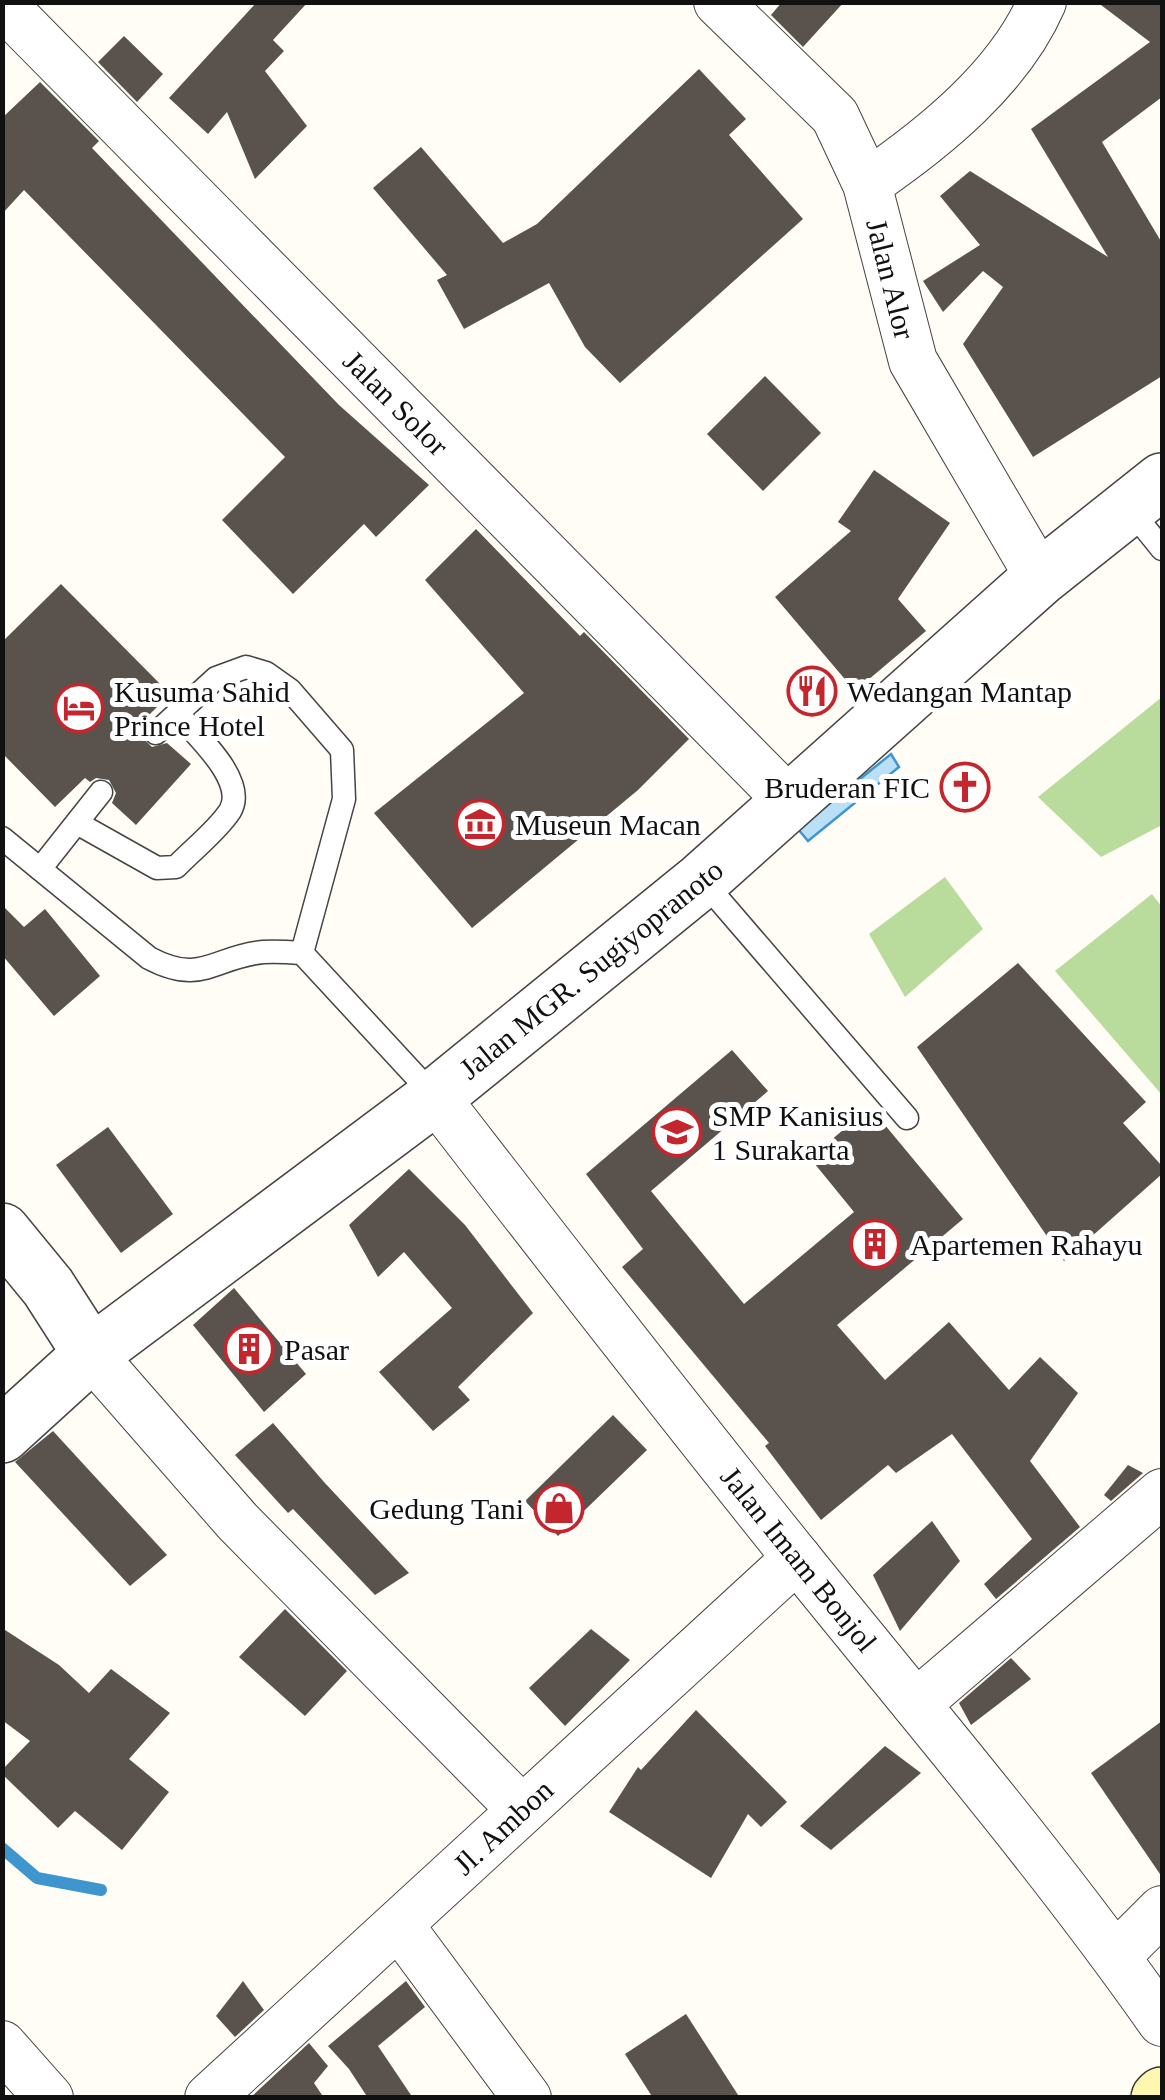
<svg xmlns="http://www.w3.org/2000/svg" width="1165" height="2100" font-family="Georgia,serif">
	<style>
		.forest { fill: #b9dc9c }
		.water { fill: #b9e0f7; stroke: #3f96cf; stroke-width: 2.5 }
		.lines { fill: none; stroke-linecap: round; stroke-linejoin: round }
		.stream { stroke: #3f96cf; stroke-width: 12 }
		.building { fill: #5a524d }
		.service-casing { stroke: #444; stroke-width: 25 }
		.minor-casing { stroke: #444; stroke-width: 50 }
		.tertiary-casing { stroke: #444; stroke-width: 58 }
		.secondary-casing { stroke: #333; stroke-width: 58 }
		.service { stroke: #fff; stroke-width: 22 }
		.minor { stroke: #fff; stroke-width: 48 }
		.tertiary { stroke: #fff; stroke-width: 55 }
		.secondary { stroke: #fff6b0; stroke-width: 55 }
		.labels { text-anchor: middle; dominant-baseline: central; stroke-width: 10; stroke-linejoin: round; paint-order: stroke }
		.street-label { font-size: 30px; fill: #111; stroke: #fff }
		.poi-label { font-size: 30px; fill: #111; stroke: #fff; text-anchor: start }
	</style>
	<rect width="100%" height="100%" fill="#fffdf5"/>
	<g class="forest">
		<polygon points="1162,697 1162,825 1101,857 1038,797"/>
		<polygon points="945,877 983,929 905,997 869,934"/>
		<polygon points="1152,894 1162,907 1162,1095 1055,971"/>
	</g>
	<polygon class="water" points="891,754 899,767 808,841 798,829"/>
	<g class="lines">
		<polyline class="stream" points="2,1848 37,1878 101,1890"/>
	</g>
	<g class="building">
		<polygon points="257,2 308,2 273,40 284,51 265,71 307,126 255,179 227,112 208,134 169,98"/>
		<polygon points="782,2 844,2 803,47 771,15"/>
		<polygon points="1097,2 1162,2 1162,97 1102,142 1162,243 1162,376 1033,457 963,344 1003,287 983,271 943,312 923,281 980,245 940,196 970,171 1108,257 1031,129 1150,42"/>
		<polygon points="124,36 163,74 137,102 98,62"/>
		<polygon points="699,69 746,119 729,135 803,219 620,383 585,347 549,283 464,329 437,280 447,275 373,188 421,147 503,243 537,224"/>
		<polygon points="40,82 99,141 92,148 339,405 429,485 376,537 364,524 293,594 222,520 285,457 24,190 2,214 2,118"/>
		<polygon points="765,376 821,433 763,491 707,434"/>
		<polygon points="874,470 950,523 898,599 926,631 855,691 775,597 851,531 838,522"/>
		<polygon points="476,529 580,636 584,632 689,739 638,790 472,928 374,813 524,693 425,580"/>
		<polygon points="61,584 170,694 143,721 142,737 152,747 167,743 191,764 136,825 112,803 116,793 109,780 96,778 90,782 85,778 55,807 2,753 2,642"/>
		<polygon points="2,905 24,927 45,909 100,976 54,1016 2,955"/>
		<polygon points="1018,963 1146,1102 1123,1123 1162,1166 1162,1174 1064,1261 917,1047"/>
		<polygon points="732,1050 768,1091 651,1191 744,1304 854,1212 810,1158 870,1107 963,1219 837,1325 885,1380 949,1322 1009,1390 1040,1357 1078,1393 1030,1461 1080,1527 996,1599 984,1584 1032,1539 952,1434 896,1473 888,1465 821,1520 765,1446 769,1443 622,1267 643,1249 586,1174"/>
		<polygon points="108,1127 173,1214 121,1253 56,1165"/>
		<polygon points="409,1169 465,1225 533,1313 458,1387 470,1400 433,1431 379,1372 452,1308 404,1252 378,1277 349,1225"/>
		<polygon points="234,1288 306,1374 264,1412 193,1325"/>
		<polygon points="613,1415 647,1450 558,1536 525,1501"/>
		<polygon points="273,1423 324,1482 409,1573 375,1595 293,1509 288,1513 235,1455"/>
		<polygon points="53,1431 167,1555 130,1586 15,1462"/>
		<polygon points="1128,1465 1143,1473 1111,1501 1104,1495"/>
		<polygon points="932,1521 960,1561 900,1631 873,1575"/>
		<polygon points="285,1609 347,1671 305,1716 239,1657"/>
		<polygon points="2,1628 59,1665 89,1693 111,1669 170,1713 129,1759 169,1792 122,1850 75,1811 58,1828 2,1774 2,1770 30,1741 2,1720"/>
		<polygon points="591,1629 630,1660 565,1726 529,1688"/>
		<polygon points="1011,1658 1031,1679 971,1725 959,1703"/>
		<polygon points="696,1710 787,1802 761,1827 748,1814 711,1878 609,1812 638,1767 641,1770"/>
		<polygon points="1162,1721 1162,1877 1091,1773"/>
		<polygon points="885,1746 921,1773 831,1850 800,1826"/>
		<polygon points="243,1981 264,2010 235,2037 216,2016"/>
		<polygon points="406,1981 425,2007 378,2046 413,2098 368,2098 349,2069 328,2046"/>
		<polygon points="686,2014 740,2098 653,2098 625,2054"/>
		<polygon points="309,2043 328,2066 314,2083 324,2098 250,2098"/>
	</g>
	<g class="lines">
		<g class="service-casing">
			<g id="service">
				<polyline points="1128,507 1162,549"/>
				<polyline points="156,733 216,678 246,667 266,673 290,690 342,750 344,799 302,953"/>
				<path d="M77,823L157,868L176,867C192,850 217,831 230,811C248,781 196,735 178,714"/>
				<path d="M2,838L149,958C202,986 213,957 263,952C275,951 289,952 302,953L435,1097"/>
				<polyline points="40,869 101,792"/>
				<polyline points="702,880 907,1118"/>
			</g>
		</g>
		<g class="minor-casing">
			<g id="minor">
				<polyline points="718,2 835,116 867,184 913,361 1040,578"/>
				<polyline points="2,4 790,802"/>
				<path d="M867,184C934,138 1009,78 1042,2"/>
				<path d="M435,1097C554,1251 674,1405 796,1557C920,1711 1049,1861 1162,2022"/>
				<polyline points="91,1354 238,1522 522,1810"/>
				<polyline points="916,1704 1162,1493"/>
				<polyline points="399,1925 527,2098"/>
				<polyline points="1116,1956 1162,1910"/>
				<polyline points="2,2045 49,2098"/>
				<polyline points="209,2098 797,1558"/>
			</g>
		</g>
		<g class="tertiary-casing">
			<g id="tertiary">
				<polyline points="2,1231 48,1287 91,1354"/>
				<polyline points="2,1435 91,1354 435,1097 702,880 1040,578 1162,481"/>
			</g>
		</g>
		<g class="secondary-casing">
			<polyline id="secondary" points="1159,2098 1162,2095"/>
		</g>
		<use href="#service" class="service"/>
		<use href="#minor" class="minor"/>
		<use href="#tertiary" class="tertiary"/>
		<use href="#secondary" class="secondary"/>
	</g>
	<defs>
		<g id="restaurant-ring" transform="scale(2.5)"><circle r="9.5" fill="#fff" stroke="#c4262e" stroke-width="1.5"/><path d="M-5-6h1v4h1v-4h1v4h1v-4h1v5L-1.5 .5V6h-2V.5L-5-1ZM5-6V6H3V1.5H1.5Q1.5-4 5-6Z" fill="#c4262e"/></g>
		<g id="hotel-ring" transform="scale(2.5)"><circle r="9.5" fill="#fff" stroke="#c4262e" stroke-width="1.5"/><path d="M-6-4.5h1.5V1H6V5H4.5V3h-9V5H-6ZM-4 0a1.8 1.8 0 1 1 3.6 0ZM.5 0V-2.5h3Q6-2.5 6 0Z" fill="#c4262e"/></g>
		<g id="church-ring" transform="scale(2.5)"><circle r="9.5" fill="#fff" stroke="#c4262e" stroke-width="1.5"/><path d="M-1.2-6h2.4v3.5h3.3v2.4h-3.3V6h-2.4V-.1h-3.3v-2.4h3.3Z" fill="#c4262e"/></g>
		<g id="museum-ring" transform="scale(2.5)"><circle r="9.5" fill="#fff" stroke="#c4262e" stroke-width="1.5"/><path d="M0-6L6-3V-2H-6V-3ZM-5-1h2V3h-2ZM-1-1h2V3h-2ZM3-1h2V3H3ZM-6 4H6V6H-6Z" fill="#c4262e"/></g>
		<g id="school-ring" transform="scale(2.5)"><circle r="9.5" fill="#fff" stroke="#c4262e" stroke-width="1.5"/><path d="M0-5L7-2L0 1L-7-2ZM-4 1L0 2.5L4 1V4Q0 6-4 4Z" fill="#c4262e"/></g>
		<g id="building-ring" transform="scale(2.5)"><circle r="9.5" fill="#fff" stroke="#c4262e" stroke-width="1.5"/><path d="M-4-6H4V6H1V3H-1V6H-4ZM-2.5-4.3h1.7v1.8h-1.7ZM.8-4.3h1.7v1.8H.8ZM-2.5-1h1.7V.8h-1.7ZM.8-1h1.7V.8H.8Z" fill="#c4262e"/></g>
		<g id="shop-ring" transform="scale(2.5)"><circle r="9.5" fill="#fff" stroke="#c4262e" stroke-width="1.5"/><path d="M-5-2.5h2.3a2.7 3.5 0 0 1 5.4 0H5L5.5 6h-11ZM-1.5-2.5h3a1.5 2.3 0 0 0-3 0Z" fill="#c4262e"/></g>
	</defs>
	<g fill-rule="evenodd">
		<use href="#restaurant-ring" x="812" y="691"/>
		<use href="#hotel-ring" x="79" y="708"/>
		<use href="#church-ring" x="965" y="787"/>
		<use href="#museum-ring" x="480" y="824"/>
		<use href="#school-ring" x="677" y="1132"/>
		<use href="#building-ring" x="875" y="1244"/>
		<use href="#building-ring" x="249" y="1349"/>
		<use href="#shop-ring" x="559" y="1508"/>
	</g>
	<g class="labels">
		<g class="street-label">
			<text transform="translate(891 279) rotate(76)">Jalan Alor</text>
			<text transform="translate(396 403) rotate(45)">Jalan Solor</text>
			<text transform="translate(591 969) rotate(-39)">Jalan MGR. Sugiyopranoto</text>
			<text transform="translate(799 1559) rotate(51)">Jalan Imam Bonjol</text>
			<text transform="translate(503 1827) rotate(-43)">Jl. Ambon</text>
		</g>
		<g class="poi-label">
			<text x="114" y="691">Kusuma Sahid<tspan x="114" dy="34">Prince Hotel</tspan></text>
			<text x="847" y="691">Wedangan Mantap</text>
			<text x="930" y="787" text-anchor="end">Bruderan FIC</text>
			<text x="515" y="824">Museun Macan</text>
			<text x="712" y="1115">SMP Kanisius<tspan x="712" dy="34">1 Surakarta</tspan></text>
			<text x="910" y="1244">Apartemen Rahayu</text>
			<text x="284" y="1349">Pasar</text>
			<text x="524" y="1508" text-anchor="end">Gedung Tani</text>
		</g>
	</g>
	<rect width="1165" height="2100" fill="none" stroke="#111111" stroke-width="10"/>
</svg>
